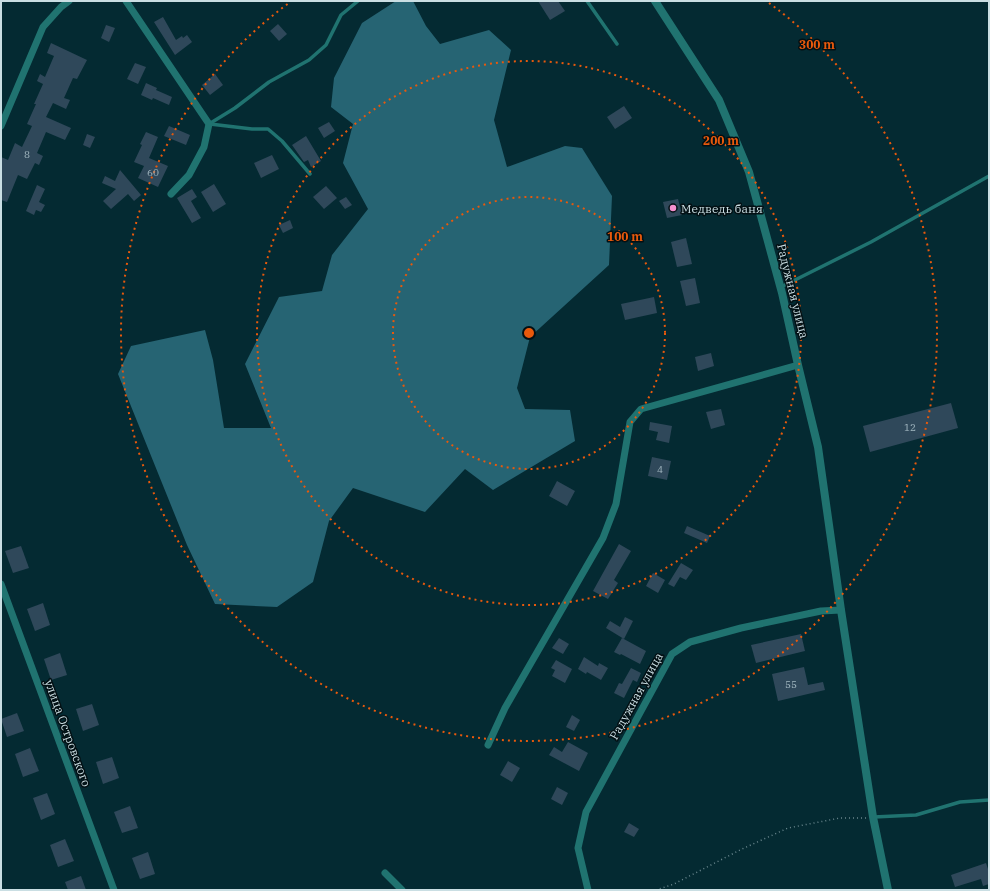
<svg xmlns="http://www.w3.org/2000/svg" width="990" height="891" font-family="'IBM Plex Serif',serif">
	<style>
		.forest { fill: #266473 }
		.building { fill: #2f485a }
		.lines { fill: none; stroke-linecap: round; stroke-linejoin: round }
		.path { stroke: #6a878e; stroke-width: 1.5; stroke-dasharray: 1 3; stroke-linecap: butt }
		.service { stroke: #207370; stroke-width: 3.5 }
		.minor { stroke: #207370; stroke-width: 7 }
		.tertiary { stroke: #207370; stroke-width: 8 }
		.ring { fill: none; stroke: #e8590c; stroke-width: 2; stroke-dasharray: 2 4 }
		.poi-dot { fill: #f790cf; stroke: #031014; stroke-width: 1.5 }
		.labels { text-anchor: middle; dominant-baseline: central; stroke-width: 3; stroke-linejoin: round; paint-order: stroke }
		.number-label { font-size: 10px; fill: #a3b8c1 }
		.poi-label { font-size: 12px; fill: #cadee3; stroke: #031014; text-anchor: start }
		.street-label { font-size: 12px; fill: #cadee3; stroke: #031014 }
		.centre { fill: #e8590c; stroke: #031014; stroke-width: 2 }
		.ring-label { font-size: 12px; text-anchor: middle; font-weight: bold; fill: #e8590c; stroke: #031014; stroke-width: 3; stroke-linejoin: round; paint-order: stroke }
	</style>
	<rect width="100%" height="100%" fill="#042a32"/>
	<polygon class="forest" points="396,1 413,1 426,26 440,44 489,30 511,50 494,120 507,167 565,146 582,148 612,196 609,265 530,337 517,388 525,409 570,410 575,441 493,490 465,469 425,512 353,488 329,521 313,582 277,607 215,604 187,545 118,374 131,346 205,330 213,360 224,428 271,428 245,364 279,297 322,291 332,255 368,209 343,163 353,124 331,107 334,78 362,23"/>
	<g class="building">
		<polygon points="538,1 558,1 565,11 550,20"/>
		<polygon points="163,17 176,40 182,36 183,38 187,35 192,42 175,55 154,22"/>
		<polygon points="278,24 287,34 279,41 270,31"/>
		<polygon points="106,25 115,28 109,42 101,38"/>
		<polygon points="51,43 87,60 77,79 73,78 64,98 70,100 66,109 53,103 46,117 71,128 65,140 46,132 37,153 43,156 39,165 35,163 27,179 18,175 7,202 1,200 1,157 8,160 15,143 22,147 32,126 27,124 36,104 34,104 43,84 37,81 40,74 45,77 54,56 47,53"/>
		<polygon points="135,63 146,67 138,84 127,79"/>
		<polygon points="215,74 223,85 210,95 202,85"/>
		<polygon points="146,83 157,88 156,90 172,97 169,105 153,98 152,100 141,95"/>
		<polygon points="624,106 632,118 615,129 607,117"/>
		<polygon points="329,122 335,131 324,138 318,128"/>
		<polygon points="169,126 190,135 186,145 164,136"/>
		<polygon points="146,132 158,137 149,158 168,166 158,187 138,178 144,166 134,162 142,145 140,144"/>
		<polygon points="87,134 95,137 90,148 83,145"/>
		<polygon points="306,136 321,161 311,167 308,160 304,162 292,145"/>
		<polygon points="272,155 279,169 261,178 254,163"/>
		<polygon points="120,170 141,195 134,201 128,194 111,209 103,201 116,189 102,183 105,176 115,181"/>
		<polygon points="214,184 226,204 213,212 201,192"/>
		<polygon points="37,185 45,189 39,202 45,205 41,212 36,210 34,215 26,211"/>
		<polygon points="326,186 337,198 324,209 313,197"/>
		<polygon points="192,189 197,197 191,201 201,218 192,223 177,198"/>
		<polygon points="346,197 352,205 345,209 339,201"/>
		<polygon points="678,199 682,215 667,218 663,202"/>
		<polygon points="290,220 293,228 283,233 279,225"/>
		<polygon points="686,238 692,264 677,267 671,242"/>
		<polygon points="695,278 700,303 686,306 680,281"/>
		<polygon points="654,297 657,313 625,320 621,304"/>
		<polygon points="711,353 714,366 698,371 695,357"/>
		<polygon points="951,403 958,428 870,452 863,426"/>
		<polygon points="721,409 725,425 711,429 706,412"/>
		<polygon points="650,422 672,426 669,443 656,440 658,432 649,430"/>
		<polygon points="652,457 671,461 667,480 648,476"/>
		<polygon points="557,481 575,491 567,506 549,496"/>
		<polygon points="687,526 710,536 707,543 684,533"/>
		<polygon points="619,544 631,551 614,580 618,583 608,599 593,591"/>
		<polygon points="21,546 29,568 13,573 5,551"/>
		<polygon points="681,563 693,570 686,580 680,577 674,587 668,584"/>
		<polygon points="653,573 665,580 658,593 646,586"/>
		<polygon points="43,603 50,625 35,631 27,609"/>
		<polygon points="625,617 633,621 624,639 606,628 610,621 620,627"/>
		<polygon points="801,634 805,651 756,663 751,645"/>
		<polygon points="559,638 569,644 563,654 552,648"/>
		<polygon points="622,638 646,651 640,664 621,654 620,655 614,652"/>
		<polygon points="60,653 67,675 51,680 44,659"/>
		<polygon points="584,657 598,666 599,663 608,668 601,680 587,672 586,674 578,669"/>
		<polygon points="556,660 572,669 565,683 552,676 555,670 551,668"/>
		<polygon points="804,667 808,685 823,682 825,690 778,701 772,674"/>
		<polygon points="631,668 641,673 637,682 633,680 624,698 614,693 619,683 622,684"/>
		<polygon points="92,704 99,725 83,731 76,709"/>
		<polygon points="17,713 24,731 7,737 1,719"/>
		<polygon points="572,715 580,720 574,731 566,727"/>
		<polygon points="568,742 588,753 579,771 549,755 554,747 562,752"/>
		<polygon points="30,748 39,771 23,777 15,754"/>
		<polygon points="112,757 119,778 103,784 96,762"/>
		<polygon points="508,761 520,768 512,782 500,775"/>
		<polygon points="557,787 568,793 562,805 551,799"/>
		<polygon points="47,793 55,814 41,820 33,798"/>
		<polygon points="130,806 138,828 122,833 114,812"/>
		<polygon points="629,823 639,829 634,837 624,832"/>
		<polygon points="65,839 74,861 58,867 50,845"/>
		<polygon points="148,852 155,874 140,879 132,858"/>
		<polygon points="986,863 989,872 989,884 983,886 981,879 955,887 951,875"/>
		<polygon points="81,876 86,890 68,890 65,882"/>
	</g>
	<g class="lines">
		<polyline class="path" points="656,890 674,884 742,849 788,828 840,818 866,818"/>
		<g class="service">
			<polyline points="587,1 617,44"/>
			<polyline points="209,124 235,108 269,82 309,60 326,45 341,15 358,1"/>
			<polyline points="210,124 252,129 268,129 282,141 310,174"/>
			<polyline points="781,287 871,242 989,176"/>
			<polyline points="874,817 916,815 960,802 989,800"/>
		</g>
		<g class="minor">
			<polyline points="126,1 209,124 204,147 189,175 171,194"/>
			<polyline points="1,126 43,27 61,7 69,1"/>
			<polyline points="1,584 114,890"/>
			<polyline points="488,745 505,708 603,538 616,504 630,422 641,409 798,365"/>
			<polyline points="385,873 402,890"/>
			<polyline points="588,890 578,848 586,812 672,654 690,642 741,628 821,611 841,610"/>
		</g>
		<polyline class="tertiary" points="655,1 719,100 749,172 782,293 798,365 818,447 841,610 873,817 888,890"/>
	</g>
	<g class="ring">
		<circle cx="529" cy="333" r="136"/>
		<circle cx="529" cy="333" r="272"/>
		<path d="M769 3A408 408 0 1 1 289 3"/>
	</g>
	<circle class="poi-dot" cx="673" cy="208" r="4"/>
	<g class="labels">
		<g class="number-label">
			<text x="27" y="154">8</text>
			<text x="153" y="172">60</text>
			<text x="910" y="427">12</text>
			<text x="660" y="469">4</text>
			<text x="791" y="684">55</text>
		</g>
		<g class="poi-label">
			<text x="681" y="208">Медведь баня</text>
		</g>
		<g class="street-label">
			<text transform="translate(793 291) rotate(76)">Радужная улица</text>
			<text transform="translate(636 696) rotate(-61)">Радужная улица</text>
			<text transform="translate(68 733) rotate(70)">улица Островского</text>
		</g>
	</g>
	<circle cx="529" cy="333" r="6" class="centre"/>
	<g class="ring-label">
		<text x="817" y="49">300 m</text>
		<text x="721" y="145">200 m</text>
		<text x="625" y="241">100 m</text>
	</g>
	<rect width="990" height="891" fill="none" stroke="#cadee3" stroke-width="4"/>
</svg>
